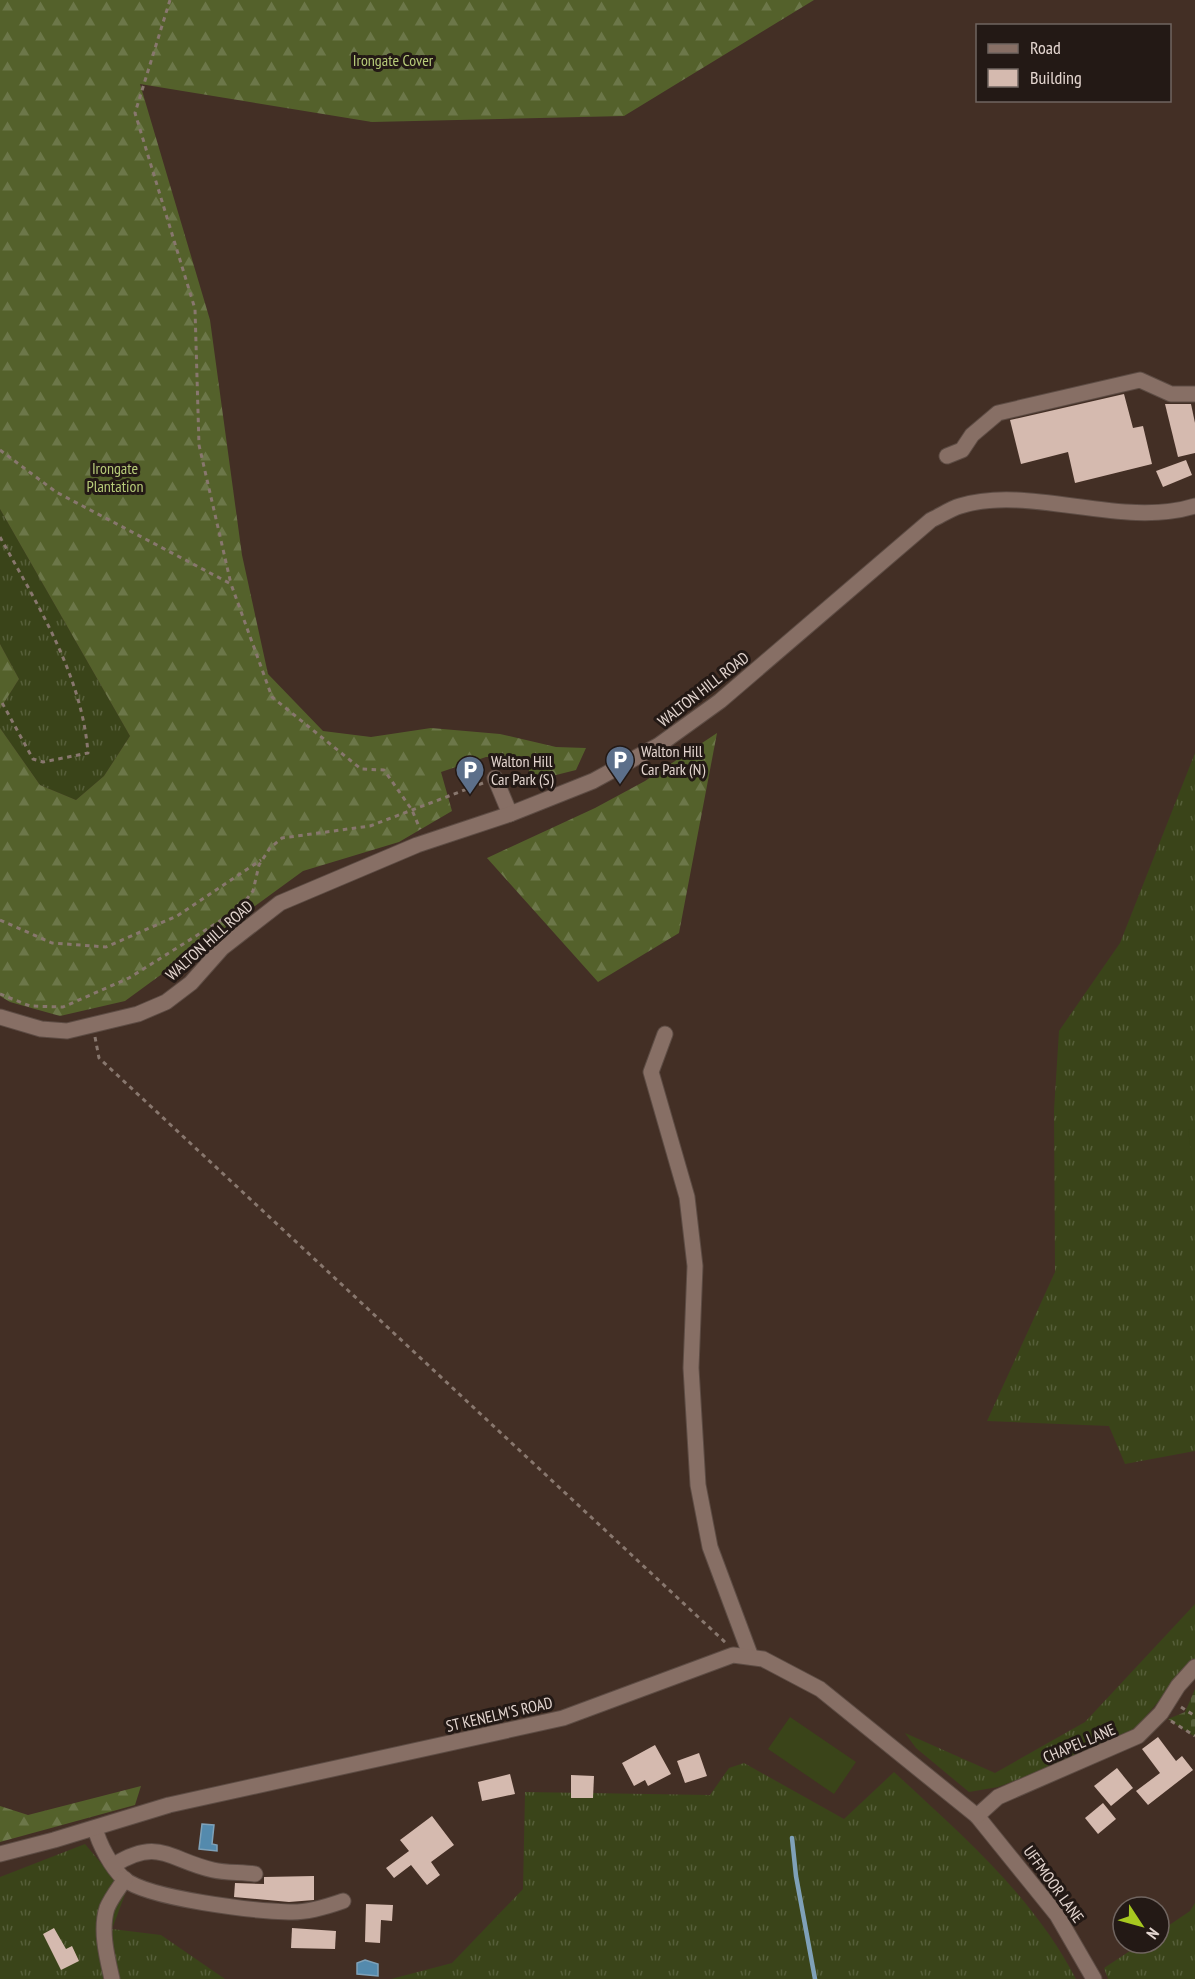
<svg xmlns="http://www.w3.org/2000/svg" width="1195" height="1979" font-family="'PT Sans Narrow',sans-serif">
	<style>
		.grass { fill: url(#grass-tufts) }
		.forest { fill: url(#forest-firs) }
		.cemetery { fill: url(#cemetery-stones) }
		.park { fill: #3a4419 }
		.water { fill: #548aad; stroke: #7fa1b8; stroke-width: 1.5 }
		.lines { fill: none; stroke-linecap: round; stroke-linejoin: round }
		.stream { stroke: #7fa1b8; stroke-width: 4.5 }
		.building { fill: #d5baaf }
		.minor-casing { stroke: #5d4c44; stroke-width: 17 }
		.path { stroke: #88776e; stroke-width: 3; stroke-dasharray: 4.5 4.5; stroke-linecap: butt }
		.minor { stroke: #876f65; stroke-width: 15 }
		.labels { text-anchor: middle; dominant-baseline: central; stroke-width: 6; stroke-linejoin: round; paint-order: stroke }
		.park-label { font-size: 16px; fill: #b7cb79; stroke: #231915 }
		.street-label { font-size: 16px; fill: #e4d6d0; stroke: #231915 }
		.poi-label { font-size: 16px; fill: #e4d6d0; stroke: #231915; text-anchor: start }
	</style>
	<defs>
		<pattern id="grass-tufts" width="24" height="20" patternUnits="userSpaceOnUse" patternTransform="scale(1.5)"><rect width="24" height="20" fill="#3a4419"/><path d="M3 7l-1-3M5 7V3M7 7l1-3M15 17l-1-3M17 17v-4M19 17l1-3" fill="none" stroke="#565e39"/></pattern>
		<pattern id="forest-firs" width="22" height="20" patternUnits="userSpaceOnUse" patternTransform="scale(1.5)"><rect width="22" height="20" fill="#54612b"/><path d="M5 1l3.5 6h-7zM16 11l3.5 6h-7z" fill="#6c7749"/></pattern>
		<pattern id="cemetery-stones" width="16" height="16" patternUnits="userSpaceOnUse" patternTransform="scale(1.5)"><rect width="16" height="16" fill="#3a4419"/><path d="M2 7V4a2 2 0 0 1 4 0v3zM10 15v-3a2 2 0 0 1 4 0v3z" fill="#565e39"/></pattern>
	</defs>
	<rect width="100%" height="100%" fill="#432f25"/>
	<g class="grass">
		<polygon points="0,509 130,736 104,776 76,800 40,785 0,728 0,709 19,679 0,644"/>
		<polygon points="1195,753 1195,1451 1125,1464 1109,1426 987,1421 1055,1272 1054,1110 1059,1031 1120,943"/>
		<polygon points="1195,1604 1195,1659 1139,1724 1119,1741 998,1787 969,1792 916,1748 905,1733 995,1773 1085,1722"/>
		<path d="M744,1763L844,1819L894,1772C962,1835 1033,1896 1076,1979H391L452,1963L523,1889L525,1792L710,1795L729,1768Z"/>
		<polygon points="85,1844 116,1881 127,1889 112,1929 161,1935 225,1979 0,1979 0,1877"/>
		<polygon points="1195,1903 1195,1979 1108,1979 1104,1968 1142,1943 1159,1943 1159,1932 1190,1911"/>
	</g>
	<g class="forest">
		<polygon points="0,0 814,0 624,116 372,122 140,84 210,320 242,555 268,674 323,731 371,737 431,728 500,734 556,747 586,748 576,770 532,781 525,757 486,757 441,772 452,811 399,842 303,871 125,1001 60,1016 10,1002 0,996 0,728 40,785 76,800 104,776 130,736 0,509"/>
		<polygon points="0,644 19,679 0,709"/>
		<polygon points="717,733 679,933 598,982 487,858 595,808 645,781"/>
		<polygon points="141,1786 135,1805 0,1842 0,1806 28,1815"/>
	</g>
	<polygon class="cemetery" points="1195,1689 1195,1737 1168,1719 1185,1712"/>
	<g class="park">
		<polygon points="1195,1129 1195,1180 1188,1130"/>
		<polygon points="790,1717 856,1762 834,1794 768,1749"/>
		<polygon points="48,1975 96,1977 96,1979 48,1979"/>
	</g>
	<g class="water">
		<polygon points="202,1824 214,1825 212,1844 217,1845 217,1851 199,1849"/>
		<polygon points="365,1960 378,1964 378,1976 357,1974 357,1963"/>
	</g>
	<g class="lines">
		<polyline class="stream" points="792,1838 796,1876 815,1979"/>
	</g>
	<g class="building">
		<polygon points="1124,394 1133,428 1143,426 1152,464 1075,483 1068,452 1021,464 1010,420"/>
		<polygon points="1165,404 1191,404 1195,423 1195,453 1178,457"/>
		<polygon points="1186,460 1192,475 1163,487 1156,471"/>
		<polygon points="1158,1737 1176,1761 1182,1756 1193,1770 1148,1805 1136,1791 1160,1773 1142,1749"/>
		<polygon points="655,1745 671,1774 648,1786 645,1780 634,1786 622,1763"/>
		<polygon points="699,1753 707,1776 685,1783 677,1761"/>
		<polygon points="1117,1768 1133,1788 1111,1806 1094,1786"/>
		<polygon points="510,1774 515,1794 482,1801 478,1782"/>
		<polygon points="571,1775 594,1776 593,1798 571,1798"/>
		<polygon points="1103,1803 1116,1819 1098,1834 1085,1818"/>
		<polygon points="432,1816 454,1845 431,1862 440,1875 427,1885 411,1865 394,1878 386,1868 409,1851 400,1840"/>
		<polygon points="314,1876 314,1900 289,1902 234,1897 235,1883 264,1884 264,1877"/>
		<polygon points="366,1904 393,1905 392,1921 381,1920 380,1943 365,1942"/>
		<polygon points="54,1928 66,1949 72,1946 79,1961 61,1970 43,1934"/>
		<polygon points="292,1928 336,1931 335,1949 291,1948"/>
	</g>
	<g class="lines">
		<g class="minor-casing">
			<g id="minor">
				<polyline points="947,456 962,450 972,435 998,413 1140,380 1171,394 1195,394"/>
				<polyline points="495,778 510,814"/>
				<path d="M0,1017L41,1029L67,1031L138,1014L166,1002L191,983L222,948L280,903L417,845L510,814L593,781L659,745L720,701L931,520C940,516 950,509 960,506C1030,484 1121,529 1195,506"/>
				<polyline points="665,1034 651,1072 687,1197 695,1266 691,1368 698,1485 710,1547 751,1657"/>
				<polyline points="977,1816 1057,1915 1094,1979"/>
				<path d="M95,1828C99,1844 111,1867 124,1879C149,1899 255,1911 289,1912C307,1913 326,1907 343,1901"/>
				<polyline points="0,1854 54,1840 169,1805 563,1718 733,1655 763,1659 820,1689 977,1816 998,1797 1138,1736 1161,1713 1178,1686 1195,1667"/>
				<path d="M114,1865C159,1837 169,1860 213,1870C226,1873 241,1872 255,1874"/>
				<path d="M112,1979C107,1957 100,1930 107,1908C111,1898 119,1888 125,1879"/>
			</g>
		</g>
		<g class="path">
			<polyline points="170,0 135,113 195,309 199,445 231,584"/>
			<polyline points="0,450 56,492 231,584 272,697 361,769 384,770 412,810 420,829"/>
			<path d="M0,537C37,604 82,675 88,753L43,762L33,759L0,699"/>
			<polyline points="0,920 52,943 106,947 177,916 261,860"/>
			<polyline points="0,994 30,1006 63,1007 129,978 239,909 253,891 259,865 270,848 282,838 370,826 483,783"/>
			<polyline points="95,1037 99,1058 726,1643"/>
			<polyline points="1181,1707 1195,1716"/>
			<polyline points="1171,1721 1195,1736"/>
		</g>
		<use href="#minor" class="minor"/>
	</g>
	<defs>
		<g id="parking-pin" transform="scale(1.5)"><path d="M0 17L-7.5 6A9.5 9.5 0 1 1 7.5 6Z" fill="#5c6f8a" stroke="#231915"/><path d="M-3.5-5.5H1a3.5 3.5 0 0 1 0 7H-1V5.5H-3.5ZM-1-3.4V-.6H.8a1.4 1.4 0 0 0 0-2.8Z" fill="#fff"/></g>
	</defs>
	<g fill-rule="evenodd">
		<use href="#parking-pin" x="620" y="760"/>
		<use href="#parking-pin" x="470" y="770"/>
	</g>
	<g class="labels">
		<g class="park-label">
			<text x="393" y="60">Irongate Cover</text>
			<text x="115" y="468">Irongate<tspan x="115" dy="18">Plantation</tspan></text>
		</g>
		<g class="street-label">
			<text transform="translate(703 689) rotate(-38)">WALTON HILL ROAD</text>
			<text transform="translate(209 940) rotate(-42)">WALTON HILL ROAD</text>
			<text transform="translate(499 1714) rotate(-13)">ST KENELM'S ROAD</text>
			<text transform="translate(1079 1743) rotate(-23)">CHAPEL LANE</text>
			<text transform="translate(1054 1884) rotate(54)">UFFMOOR LANE</text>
		</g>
		<g class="poi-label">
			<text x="641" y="751">Walton Hill<tspan x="641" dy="18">Car Park (N)</tspan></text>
			<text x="491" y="761">Walton Hill<tspan x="491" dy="18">Car Park (S)</tspan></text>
		</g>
	</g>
	<rect x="976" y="24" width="195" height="78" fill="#231915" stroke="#706560" stroke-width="1.5"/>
	<rect x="988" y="44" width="30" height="9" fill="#876f65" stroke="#706560" stroke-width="1.5"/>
	<text x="1030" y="54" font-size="18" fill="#e4d6d0">Road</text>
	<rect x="988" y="69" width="30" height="18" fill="#d5baaf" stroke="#706560" stroke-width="1.5"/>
	<text x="1030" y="84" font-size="18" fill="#e4d6d0">Building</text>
	<g transform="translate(1141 1925) rotate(126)"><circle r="28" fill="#231915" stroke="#706560" stroke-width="1.5"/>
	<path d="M0-4.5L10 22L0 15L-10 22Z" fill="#a7c820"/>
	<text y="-9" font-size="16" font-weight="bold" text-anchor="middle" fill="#e4d6d0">N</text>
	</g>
</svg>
